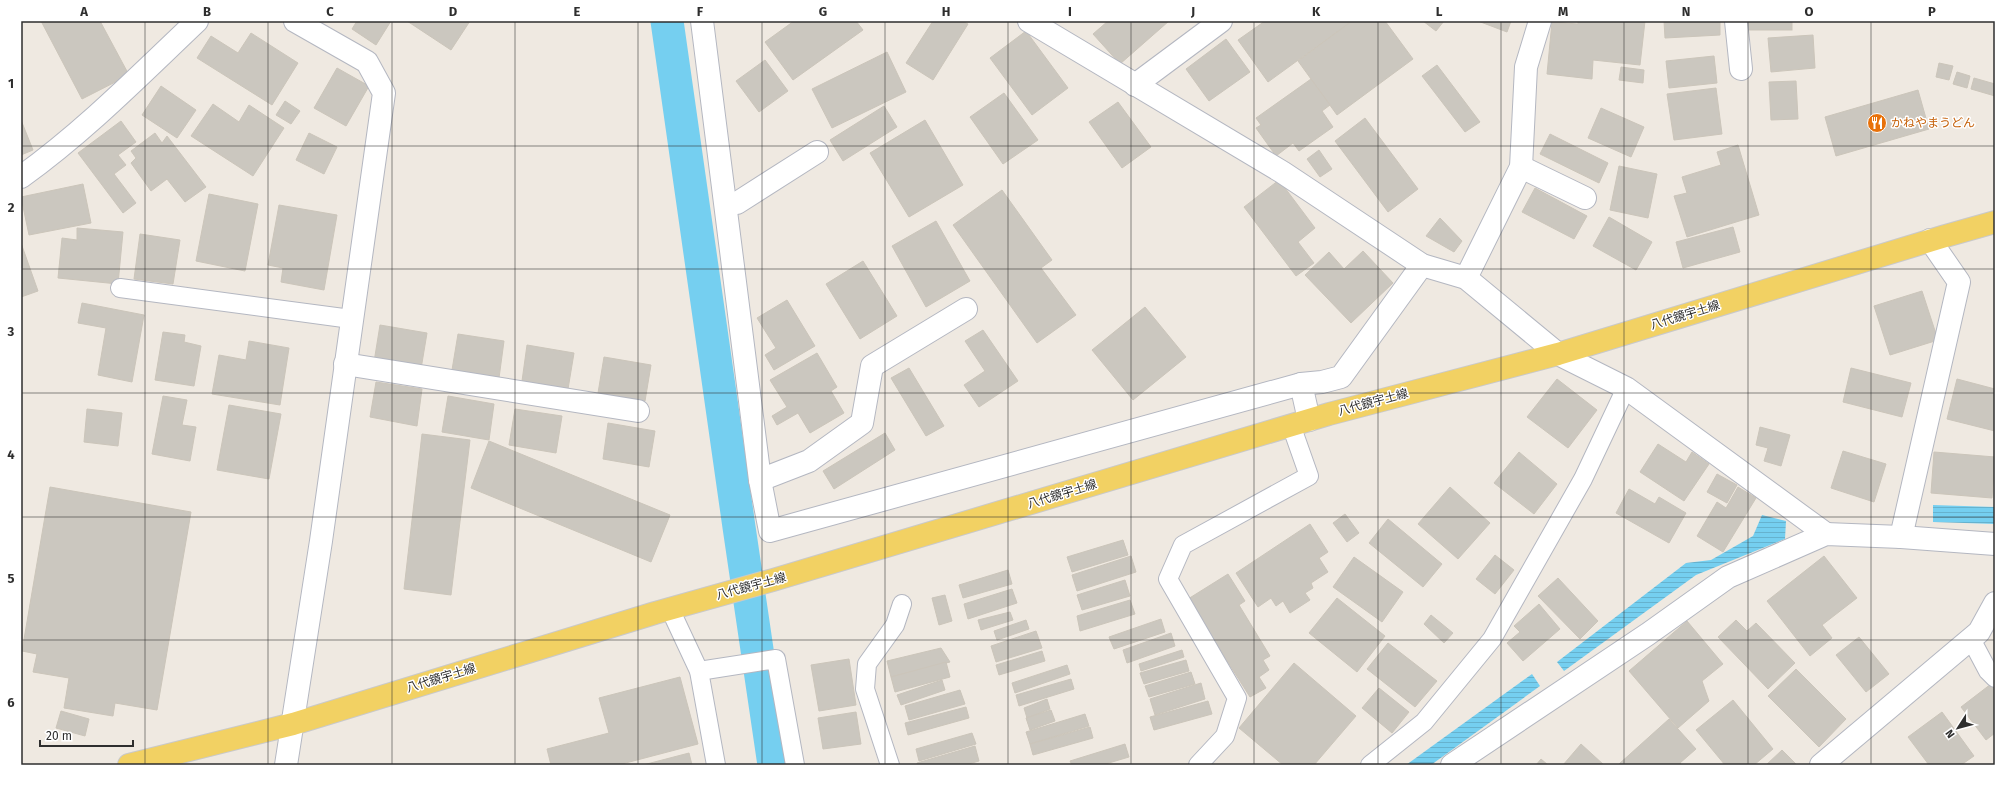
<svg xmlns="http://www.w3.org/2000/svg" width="2016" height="786" font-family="'Fira Sans','Noto Sans JP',sans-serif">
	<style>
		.water { fill: url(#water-rules) }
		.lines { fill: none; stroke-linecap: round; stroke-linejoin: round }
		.canal { stroke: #75cff0; stroke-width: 33 }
		.building { fill: #cbc7bf; stroke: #cbc5ba }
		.lane-casing { stroke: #b4b7c1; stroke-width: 20 }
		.street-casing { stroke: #b4b7c1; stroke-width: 24 }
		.primary-casing { stroke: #c9c9c9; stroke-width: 24 }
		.lane { stroke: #fff; stroke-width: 18 }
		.street { stroke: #fff; stroke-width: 22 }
		.primary { stroke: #f2d163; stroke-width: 22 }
		.grid { fill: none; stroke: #2e2e2e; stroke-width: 1; stroke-opacity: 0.55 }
		.labels { text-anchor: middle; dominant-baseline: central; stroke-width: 3; stroke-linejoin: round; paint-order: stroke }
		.food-label { font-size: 12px; fill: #c56008; stroke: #fff; text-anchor: start }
		.street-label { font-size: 12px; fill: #2e2e2e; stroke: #fff }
		.neatline { fill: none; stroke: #2e2e2e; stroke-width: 1.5 }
		.grid-label { font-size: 13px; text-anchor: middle; font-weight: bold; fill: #2e2e2e }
	</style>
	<defs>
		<pattern id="water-rules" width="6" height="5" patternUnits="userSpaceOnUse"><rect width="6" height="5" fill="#75cff0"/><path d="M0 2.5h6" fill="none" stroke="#66b2ce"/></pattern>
	</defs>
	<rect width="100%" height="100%" fill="#efe9e1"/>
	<g class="water">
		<polygon points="1933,505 1995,507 1995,524 1933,522"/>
		<polygon points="1762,515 1786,521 1785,539 1696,575 1564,671 1557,662 1686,563 1711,560 1753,536"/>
		<polygon points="1532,674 1540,686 1431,765 1406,765"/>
	</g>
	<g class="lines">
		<polyline class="canal" points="667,21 739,527 774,765"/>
	</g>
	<g class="building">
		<polygon points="41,21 100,21 129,75 82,99"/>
		<polygon points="357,21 391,21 376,45 352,29"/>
		<polygon points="407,21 470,21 451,50"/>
		<polygon points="794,21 856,21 863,30 793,80 765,42"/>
		<polygon points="933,21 962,21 968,24 933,80 906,63"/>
		<polygon points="1108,21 1169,21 1120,64 1093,34"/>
		<polygon points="1265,21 1352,21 1268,82 1238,40"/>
		<polygon points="1352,21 1385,21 1413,59 1337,115 1298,61"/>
		<polygon points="1423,21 1444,21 1436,31"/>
		<polygon points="1478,21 1511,21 1507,32"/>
		<polygon points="1578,21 1645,21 1640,65 1593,60 1592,79 1547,74 1552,22 1578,24"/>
		<polygon points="1664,21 1720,21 1720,35 1665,38"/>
		<rect x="1746" y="21" width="46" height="9"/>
		<polygon points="1026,31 1068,88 1032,115 990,58"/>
		<polygon points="251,33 298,63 272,105 197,58 211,36 238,53"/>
		<polygon points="1813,35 1815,68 1771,72 1768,38"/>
		<polygon points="1226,39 1250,72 1209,101 1186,69"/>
		<polygon points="887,52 906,92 832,128 812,89"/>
		<polygon points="1714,56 1717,83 1669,88 1666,61"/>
		<polygon points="765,60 788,91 759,112 736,81"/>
		<polygon points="1939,63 1953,66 1949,80 1936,77"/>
		<polygon points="1437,65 1480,122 1465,132 1422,76"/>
		<polygon points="1621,67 1644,70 1643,83 1619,80"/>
		<polygon points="337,68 369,86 346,126 314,108"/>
		<polygon points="1957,72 1970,76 1967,88 1953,84"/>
		<polygon points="1974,78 1995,84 1995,96 1971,89"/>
		<polygon points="1311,79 1330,105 1322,111 1333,127 1299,151 1293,143 1276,156 1256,128 1261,125 1256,118"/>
		<polygon points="1796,81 1798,119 1771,120 1769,82"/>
		<polygon points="161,86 196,110 177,138 142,115"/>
		<polygon points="1716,88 1722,134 1674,140 1667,94"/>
		<polygon points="1918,90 1929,129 1836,156 1825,117"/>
		<polygon points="1004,93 1038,140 1003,164 970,117"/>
		<polygon points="285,101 300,111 291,124 276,115"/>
		<polygon points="1118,102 1151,147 1122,168 1089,122"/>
		<polygon points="213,104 239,122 249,105 284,128 253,176 191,136"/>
		<polygon points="884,106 897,127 843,161 830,140"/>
		<polygon points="1601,108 1644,127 1631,157 1588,138"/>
		<polygon points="1365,118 1418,189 1388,212 1335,141"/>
		<polygon points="21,120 33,150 21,155"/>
		<polygon points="925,120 963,185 909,217 870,153"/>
		<polygon points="121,121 136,142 118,155 126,165 114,174 136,203 123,213 78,153"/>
		<polygon points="155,133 162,143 167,136 206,187 185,202 167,179 151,191 131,163 136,158 131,151"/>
		<polygon points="309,133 337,147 324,174 296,160"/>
		<polygon points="1550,134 1608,163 1599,183 1540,154"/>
		<polygon points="1738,145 1759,215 1687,237 1674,196 1687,193 1682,177 1721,165 1717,152"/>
		<polygon points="1319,150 1332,169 1320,177 1307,159"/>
		<polygon points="1619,166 1657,174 1648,218 1610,210"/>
		<polygon points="1279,180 1315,228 1298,242 1314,263 1296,276 1244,207"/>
		<polygon points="83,184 91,223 29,235 21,197"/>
		<polygon points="1535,188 1587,216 1574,239 1522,212"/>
		<polygon points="1002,190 1052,260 1041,268 1076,315 1037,343 953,225"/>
		<polygon points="209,194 258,204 245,271 196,261"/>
		<polygon points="279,205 337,215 324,290 281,282 283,268 268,265"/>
		<polygon points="1609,217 1652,242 1636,270 1593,246"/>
		<polygon points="1440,218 1462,241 1454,252 1426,236"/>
		<polygon points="936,221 970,281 926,307 892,246"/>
		<polygon points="1733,227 1740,252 1683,268 1676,242"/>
		<polygon points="77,228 123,232 118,284 58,278 62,238 77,240"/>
		<polygon points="140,234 180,240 173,284 134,279"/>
		<polygon points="21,243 38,291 21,297"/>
		<polygon points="1363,251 1393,283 1351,323 1305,275 1329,252 1344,269"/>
		<polygon points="863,261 897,316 860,339 826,284"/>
		<polygon points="1922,291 1938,340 1890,355 1874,306"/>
		<polygon points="787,300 815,346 774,370 765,355 776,348 757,318"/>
		<polygon points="82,303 144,315 132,382 98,375 106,328 78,323"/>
		<polygon points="1145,307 1186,357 1133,400 1092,350"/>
		<polygon points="380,325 427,333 421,369 374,362"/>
		<polygon points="983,330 1018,381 979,407 964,385 985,371 965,341"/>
		<polygon points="163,332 185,335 184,342 201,346 194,386 155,380"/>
		<polygon points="458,334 504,341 499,378 452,370"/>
		<polygon points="249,341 289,348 280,405 212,394 219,355 246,360"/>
		<polygon points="527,345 574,353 568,389 522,381"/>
		<polygon points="817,353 837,387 831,391 844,413 810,433 798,413 777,425 772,416 787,407 770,380"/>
		<polygon points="604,357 651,365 645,401 598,393"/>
		<polygon points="909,368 944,426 926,436 891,378"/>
		<polygon points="1851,368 1911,383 1902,417 1843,402"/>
		<polygon points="1557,379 1597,410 1568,448 1527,417"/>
		<polygon points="1957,379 1995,389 1995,431 1947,419"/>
		<polygon points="376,382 422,389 417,426 370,417"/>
		<polygon points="163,396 187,400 182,425 196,427 190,461 152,454"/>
		<polygon points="448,396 494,404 489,440 442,432"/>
		<polygon points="229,405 281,414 269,479 217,470"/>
		<polygon points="87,409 122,413 118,446 84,442"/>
		<polygon points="515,409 562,416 556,453 509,445"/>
		<polygon points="608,423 655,431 649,467 603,459"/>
		<polygon points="1760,427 1790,435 1781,466 1764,461 1768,448 1756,445"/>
		<polygon points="885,433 895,450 834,489 823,471"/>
		<polygon points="422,434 470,440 451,595 404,589"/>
		<polygon points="489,441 670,515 651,562 471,488"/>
		<polygon points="1658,444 1686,462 1692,452 1709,464 1684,501 1640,472"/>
		<polygon points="1843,451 1886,464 1874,502 1831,488"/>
		<polygon points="1519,452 1557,484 1534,514 1494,483"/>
		<polygon points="1934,452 1995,457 1992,498 1931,493"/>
		<polygon points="1717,474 1737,485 1727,503 1707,492"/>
		<polygon points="50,487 191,512 157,710 115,703 113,716 64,708 69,678 33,672 37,654 22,651"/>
		<polygon points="1450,487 1490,523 1458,559 1418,524"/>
		<polygon points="1738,487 1756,498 1723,552 1697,536 1717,502 1726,508"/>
		<polygon points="1629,489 1655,504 1659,497 1686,513 1669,543 1616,513"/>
		<polygon points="1345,514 1359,533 1347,542 1333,523"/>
		<polygon points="1388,519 1442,564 1423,587 1369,543"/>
		<polygon points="1310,524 1328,552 1319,558 1328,572 1311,583 1313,588 1305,593 1310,600 1290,613 1283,601 1276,606 1271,598 1258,607 1236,573"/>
		<polygon points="1123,540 1128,555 1072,572 1067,557"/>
		<polygon points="1495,555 1514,570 1495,594 1476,579"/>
		<polygon points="1131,556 1136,572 1077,591 1072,575"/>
		<polygon points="1824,556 1857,598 1822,625 1832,638 1810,656 1767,601"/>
		<polygon points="1354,557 1403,592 1382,622 1333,587"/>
		<polygon points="1008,570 1012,584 963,598 959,585"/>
		<polygon points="1228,574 1245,601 1239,605 1270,656 1263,660 1269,670 1259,677 1266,688 1250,697 1188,599"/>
		<polygon points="1558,578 1598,621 1580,639 1538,596"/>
		<polygon points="1125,580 1130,596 1082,610 1077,595"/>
		<polygon points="1012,589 1017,603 968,619 964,604"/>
		<polygon points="945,595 952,621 939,625 932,598"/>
		<polygon points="1337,598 1385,636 1357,672 1309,633"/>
		<polygon points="1130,600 1135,614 1080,631 1077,616"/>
		<polygon points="1539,604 1560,629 1523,661 1507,643 1520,632 1514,626"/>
		<polygon points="1010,612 1013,620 981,630 978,620"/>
		<polygon points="1431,615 1453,633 1444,643 1424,624"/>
		<polygon points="1161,619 1165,632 1114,649 1109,637"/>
		<polygon points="1026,620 1029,629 997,640 994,631"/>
		<polygon points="1736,620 1747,631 1756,623 1795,663 1768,689 1718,637"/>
		<polygon points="1687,621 1723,664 1702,681 1709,701 1678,728 1629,671"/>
		<polygon points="1036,631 1042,648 996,662 991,646"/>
		<polygon points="1171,633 1175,646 1127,663 1123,650"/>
		<polygon points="1859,637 1889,674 1866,692 1836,655"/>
		<polygon points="1388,643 1437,681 1415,707 1367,669"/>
		<polygon points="941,648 950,662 891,677 887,661"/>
		<polygon points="1182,650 1184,657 1141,671 1139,664"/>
		<polygon points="1042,651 1045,661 999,675 996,665"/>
		<polygon points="849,659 856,705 819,711 811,665"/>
		<polygon points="1186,660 1189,671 1144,684 1140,673"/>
		<polygon points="946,662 950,677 895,692 891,677"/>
		<polygon points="1294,663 1356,716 1314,765 1283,765 1239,728"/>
		<polygon points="1067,665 1070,674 1015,693 1012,683"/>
		<polygon points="1796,669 1846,719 1819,747 1768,696"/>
		<polygon points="1191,672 1195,684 1149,697 1145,686"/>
		<polygon points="680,677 698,744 618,765 551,765 547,749 609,733 599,698"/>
		<polygon points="1071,679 1074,689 1019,706 1016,695"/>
		<polygon points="942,680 945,690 901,705 897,695"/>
		<polygon points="1201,683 1205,699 1155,715 1150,699"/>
		<polygon points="1991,684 1995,689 1995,733 1986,740 1961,707"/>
		<polygon points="1379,688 1409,712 1392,733 1362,708"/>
		<polygon points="960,690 965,704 909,720 905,706"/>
		<polygon points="1047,699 1050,709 1027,718 1024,708"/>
		<polygon points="1733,700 1773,749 1754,765 1725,765 1696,730"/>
		<polygon points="1208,701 1212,714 1154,730 1150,717"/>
		<polygon points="966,707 969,718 908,735 905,723"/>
		<polygon points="1051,710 1055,721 1030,730 1026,718"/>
		<polygon points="61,711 89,719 85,736 56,728"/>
		<polygon points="856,712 861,744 823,749 818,718"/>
		<polygon points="1942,712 1974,756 1961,765 1929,765 1908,737"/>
		<polygon points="1085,714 1089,726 1030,744 1026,732"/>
		<polygon points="1669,719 1696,749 1680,763 1682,765 1620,765 1619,764"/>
		<polygon points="1090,727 1093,738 1033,755 1030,744"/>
		<polygon points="972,733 976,744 919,761 916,749"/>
		<polygon points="1125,744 1129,757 1102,765 1072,765 1070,761"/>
		<polygon points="1581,744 1604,765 1563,765"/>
		<polygon points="975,746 979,761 965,765 917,765 917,763"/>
		<polygon points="1782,750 1797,765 1766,765"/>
		<polygon points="689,753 692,765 643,765"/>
		<polygon points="1541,759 1548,765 1536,765"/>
	</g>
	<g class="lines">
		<g class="lane-casing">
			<g id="lane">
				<polyline points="120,288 351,319"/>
				<polyline points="670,609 699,671 716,765"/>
				<polyline points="1971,639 1988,671 1995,678"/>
				<polyline points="699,671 776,659 795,765"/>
				<polyline points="890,765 865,689 867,664 895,625 902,604"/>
				<polyline points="1198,765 1225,736 1237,698 1168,579 1183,545 1309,476 1291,425"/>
				<polyline points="1370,765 1424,722 1492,639 1583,479 1626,388"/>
			</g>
		</g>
		<g class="street-casing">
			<g id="street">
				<polyline points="702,21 760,480 770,531 1301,384 1322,382 1341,377 1422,265"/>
				<polyline points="1029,21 1282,172 1422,265 1466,278 1558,354 1626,388 1826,534"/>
				<polyline points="1736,21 1741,69"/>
				<polyline points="1135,85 1221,21"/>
				<polyline points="1521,167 1585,198"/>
				<path d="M21,177C85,131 140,75 197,21"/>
				<polyline points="726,202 737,203 817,152"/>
				<polyline points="1466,278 1521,167 1526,67 1540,21"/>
				<polyline points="345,364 638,411"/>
				<polyline points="1301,384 1309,420"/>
				<polyline points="760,480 809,461 862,423 872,366 966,309"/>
				<polyline points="1901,537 1959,282 1930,240"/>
				<polyline points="286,765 321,541 384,93 367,62 295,21"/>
				<polyline points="1452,765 1648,634 1728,577 1826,534 1901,537 1995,544"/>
				<polyline points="1821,765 1979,632 1995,603"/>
			</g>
		</g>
		<g class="primary-casing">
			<polyline id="primary" points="129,765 293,724 655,613 773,580 1329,414 1558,354 1942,237 1995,222"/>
		</g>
		<use href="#lane" class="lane"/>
		<use href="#street" class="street"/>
		<use href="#primary" class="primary"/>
	</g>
	<path class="grid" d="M145,21V765M268,21V765M392,21V765M515,21V765M638,21V765M762,21V765M885,21V765M1008,21V765M1131,21V765M1254,21V765M1378,21V765M1501,21V765M1624,21V765M1748,21V765M1871,21V765M21,146H1995M21,269H1995M21,393H1995M21,517H1995M21,640H1995"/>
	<defs>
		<g id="restaurant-disc" transform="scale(1)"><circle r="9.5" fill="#e8710a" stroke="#fff"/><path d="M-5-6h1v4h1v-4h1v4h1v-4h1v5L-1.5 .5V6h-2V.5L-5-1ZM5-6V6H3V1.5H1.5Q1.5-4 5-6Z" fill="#fff"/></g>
	</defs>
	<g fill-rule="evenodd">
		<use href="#restaurant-disc" x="1877" y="123"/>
	</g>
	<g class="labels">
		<g class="food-label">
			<text x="1891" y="123">かねやまうどん</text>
		</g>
		<g class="street-label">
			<text transform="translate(1685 315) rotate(-17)">八代鏡宇土線</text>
			<text transform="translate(1373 402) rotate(-15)">八代鏡宇土線</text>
			<text transform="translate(1062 494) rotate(-17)">八代鏡宇土線</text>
			<text transform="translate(751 586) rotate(-15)">八代鏡宇土線</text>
			<text transform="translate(441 678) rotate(-17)">八代鏡宇土線</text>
		</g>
	</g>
	<rect width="2016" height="786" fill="none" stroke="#ffffff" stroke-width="44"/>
	<g transform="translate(1958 728) rotate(234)" stroke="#ffffff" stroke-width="3" paint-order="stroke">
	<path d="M0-3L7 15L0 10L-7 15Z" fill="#2e2e2e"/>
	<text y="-6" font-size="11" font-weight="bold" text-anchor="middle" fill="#2e2e2e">N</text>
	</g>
	<path d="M40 740v6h93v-6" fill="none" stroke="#2e2e2e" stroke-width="2"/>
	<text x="46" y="740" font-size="12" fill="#2e2e2e" stroke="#ffffff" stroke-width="3" paint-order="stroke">20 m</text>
	<rect x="22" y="22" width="1972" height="742" class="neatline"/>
	<g class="grid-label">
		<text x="84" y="16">A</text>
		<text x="207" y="16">B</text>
		<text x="330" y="16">C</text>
		<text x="453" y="16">D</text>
		<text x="577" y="16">E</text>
		<text x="700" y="16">F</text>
		<text x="823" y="16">G</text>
		<text x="946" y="16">H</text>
		<text x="1070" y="16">I</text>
		<text x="1193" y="16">J</text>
		<text x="1316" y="16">K</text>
		<text x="1439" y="16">L</text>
		<text x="1563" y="16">M</text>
		<text x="1686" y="16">N</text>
		<text x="1809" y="16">O</text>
		<text x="1932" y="16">P</text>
		<text x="11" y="88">1</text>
		<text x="11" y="212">2</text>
		<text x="11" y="336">3</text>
		<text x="11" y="459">4</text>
		<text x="11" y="583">5</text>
		<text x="11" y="707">6</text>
	</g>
</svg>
